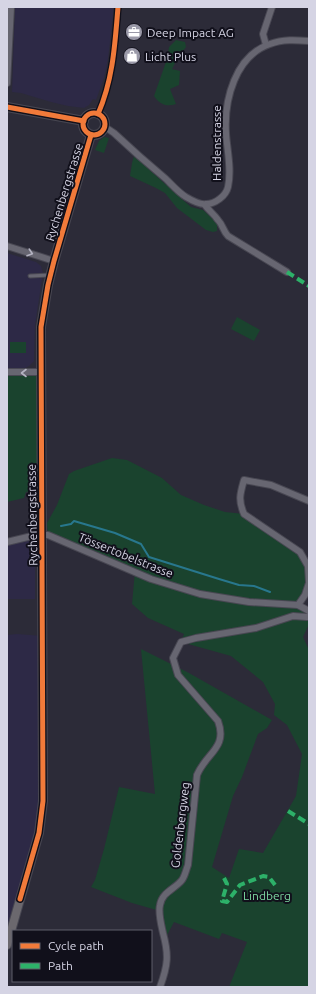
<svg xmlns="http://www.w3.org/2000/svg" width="316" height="994" font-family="Ubuntu,sans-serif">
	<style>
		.built { fill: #2d2946 }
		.green { fill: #1a432e }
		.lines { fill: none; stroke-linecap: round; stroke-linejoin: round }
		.stream { stroke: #28778d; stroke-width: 2 }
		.lane-casing { stroke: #484752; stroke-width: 5 }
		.street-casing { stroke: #484752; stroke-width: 8 }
		.secondary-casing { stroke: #484752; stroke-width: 10 }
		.lane { stroke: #676671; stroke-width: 3 }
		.street { stroke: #676671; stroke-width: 6 }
		.secondary { stroke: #6b686e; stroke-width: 8 }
		.quiet { stroke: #2db169; stroke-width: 4; stroke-dasharray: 8 4; stroke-linecap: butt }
		.cycleway-casing { stroke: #11101b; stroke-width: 8 }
		.cycleway { stroke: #f17a3a; stroke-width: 5 }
		.oneway { stroke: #b4b3c2 }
		.labels { text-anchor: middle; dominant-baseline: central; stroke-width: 4; stroke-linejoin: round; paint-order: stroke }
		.poi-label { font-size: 12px; fill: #d5d4e4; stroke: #11101b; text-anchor: start }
		.street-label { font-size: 12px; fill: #d5d4e4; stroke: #11101b }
		.park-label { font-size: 12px; fill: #7dd7a1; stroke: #11101b }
	</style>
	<rect width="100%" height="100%" fill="#2c2b38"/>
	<g class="built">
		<polygon points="15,7 114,7 108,59 104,78 96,100 93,99 89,105 84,108 68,106 51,102 21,93 12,92"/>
		<polygon points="7,253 36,262 41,266 43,273 35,325 34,361 29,366 23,369 7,369"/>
		<polygon points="35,538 35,599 7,599 7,543"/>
		<polygon points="17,634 43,636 39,833 7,945 7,635"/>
	</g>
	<g class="green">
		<path d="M176,40L185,42L186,47L177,59L172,69L180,71L179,85L170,89L176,104C167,107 160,105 154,96L167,59L169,47Z"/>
		<polygon points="104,137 109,138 104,153 95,150 99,141"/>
		<polygon points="134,156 184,201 191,207 203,210 217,223 217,231 213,232 206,230 177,208 165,193 156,188 130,176 132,163"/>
		<polygon points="237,317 260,330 254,341 231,329"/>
		<rect x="10" y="342" width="16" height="11"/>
		<polygon points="7,372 41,372 41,489 26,492 24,498 7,502"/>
		<polygon points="112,458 127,460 162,478 181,495 204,505 225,512 244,514 300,552 308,566 309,583 298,605 309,611 309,624 303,637 309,650 309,987 229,987 247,942 222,933 219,939 174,922 165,939 160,911 132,903 91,887 95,880 104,849 119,787 155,794 141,649 189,673 272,720 267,728 258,734 242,777 233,796 212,867 229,878 239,849 263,853 296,796 302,754 287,725 274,715 275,704 263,682 231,656 181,642 184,634 148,618 132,604 135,571 48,535 47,523 57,505 69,474 74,471"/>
	</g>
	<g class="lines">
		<polyline class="stream" points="61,526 71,524 74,521 115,533 141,544 149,557 219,579 239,585 254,586 270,592"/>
		<g class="lane-casing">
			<polyline id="lane" points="30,276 50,275"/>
		</g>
		<g class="street-casing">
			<g id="street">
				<polyline points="266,45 263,34 272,7"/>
				<polyline points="7,83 11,7"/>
				<path d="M98,114C113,80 115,44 118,7"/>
				<path d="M105,127L114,133C131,149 148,164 166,179C172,185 179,193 186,197C191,200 200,205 206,204C215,204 226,196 228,187C232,169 227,150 226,133C224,100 235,56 270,44C283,39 296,40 309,41"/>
				<path d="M205,205C209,211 214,214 218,220C223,225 223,231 228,236L287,272"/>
				<polyline points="7,246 54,261"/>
				<polyline points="7,372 41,372"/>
				<path d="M309,501L271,485L244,480C240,494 238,500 244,514L300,552L308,566L309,582"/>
				<polyline points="7,542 36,535 48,535 151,579 200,594 249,602 298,605 309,611"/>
				<polyline points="298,605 305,595 309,583"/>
				<path d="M160,987C168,965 169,955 163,933C161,924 158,913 160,905C162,892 175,889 182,880C185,876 186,870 188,865L197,775C206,753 228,748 218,721L178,675L173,658L181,642L196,638L256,628L293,616L307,617L309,616"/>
			</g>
		</g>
		<g class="secondary-casing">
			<g id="secondary">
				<polyline points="7,107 84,121"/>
				<circle cx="94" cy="124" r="11"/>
				<polyline points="7,945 39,833 43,801 41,327 48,285 54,261 91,135"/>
			</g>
		</g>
		<use href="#lane" class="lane"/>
		<use href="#street" class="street"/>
		<use href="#secondary" class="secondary"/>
		<g class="quiet">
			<polyline points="287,272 309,286"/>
			<polyline points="288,811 309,824"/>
			<polyline points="224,878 227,884 222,901 227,902 240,885 263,876 269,877 275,885"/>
		</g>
		<g class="cycleway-casing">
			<g id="cycleway">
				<polyline points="7,107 84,121"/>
				<circle cx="94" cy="124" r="11"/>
				<path d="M98,114C113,80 115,44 118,7"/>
				<polyline points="20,899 39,833 43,801 41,327 48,285 54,261 91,135"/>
			</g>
		</g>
		<use href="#cycleway" class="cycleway"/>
	</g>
	<defs><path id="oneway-chevron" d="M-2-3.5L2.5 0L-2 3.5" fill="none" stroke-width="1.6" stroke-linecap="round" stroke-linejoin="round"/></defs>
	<g class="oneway">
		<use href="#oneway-chevron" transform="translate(30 253) rotate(18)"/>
		<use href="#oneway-chevron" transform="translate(24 373) rotate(-180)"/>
	</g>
	<defs>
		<g id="office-disc" transform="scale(0.9)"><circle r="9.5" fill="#9a99a8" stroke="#11101b"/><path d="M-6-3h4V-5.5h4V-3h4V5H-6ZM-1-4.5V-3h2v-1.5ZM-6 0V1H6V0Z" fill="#fff"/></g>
		<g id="shop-disc" transform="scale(0.9)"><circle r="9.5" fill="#9a99a8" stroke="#11101b"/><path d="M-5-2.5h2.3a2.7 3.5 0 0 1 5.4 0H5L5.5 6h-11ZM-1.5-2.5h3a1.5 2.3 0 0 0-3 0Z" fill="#fff"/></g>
	</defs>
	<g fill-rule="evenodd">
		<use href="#office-disc" x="134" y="32"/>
		<use href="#shop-disc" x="132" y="56"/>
	</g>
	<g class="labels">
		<g class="poi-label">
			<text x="147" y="32">Deep Impact AG</text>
			<text x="145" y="56">Licht Plus</text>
		</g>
		<g class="street-label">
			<text transform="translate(216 143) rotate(-90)">Haldenstrasse</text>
			<text transform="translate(64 192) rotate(-73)">Rychenbergstrasse</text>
			<text transform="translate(32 515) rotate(-91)">Rychenbergstrasse</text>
			<text transform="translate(126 555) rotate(22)">Tössertobelstrasse</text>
			<text transform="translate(180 825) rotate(-83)">Goldenbergweg</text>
		</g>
		<g class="park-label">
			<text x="267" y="895">Lindberg</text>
		</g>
	</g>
	<rect width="316" height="994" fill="none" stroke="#d5d4e4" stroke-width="16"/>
	<rect x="12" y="930" width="140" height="52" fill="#11101b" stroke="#5f5e6b"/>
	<rect x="20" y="943" width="20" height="6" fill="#f17a3a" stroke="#5f5e6b"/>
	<text x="48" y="950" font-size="12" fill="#d5d4e4">Cycle path</text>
	<rect x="20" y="963" width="20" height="6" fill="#2db169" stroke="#5f5e6b"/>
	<text x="48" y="970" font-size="12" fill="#d5d4e4">Path</text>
</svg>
